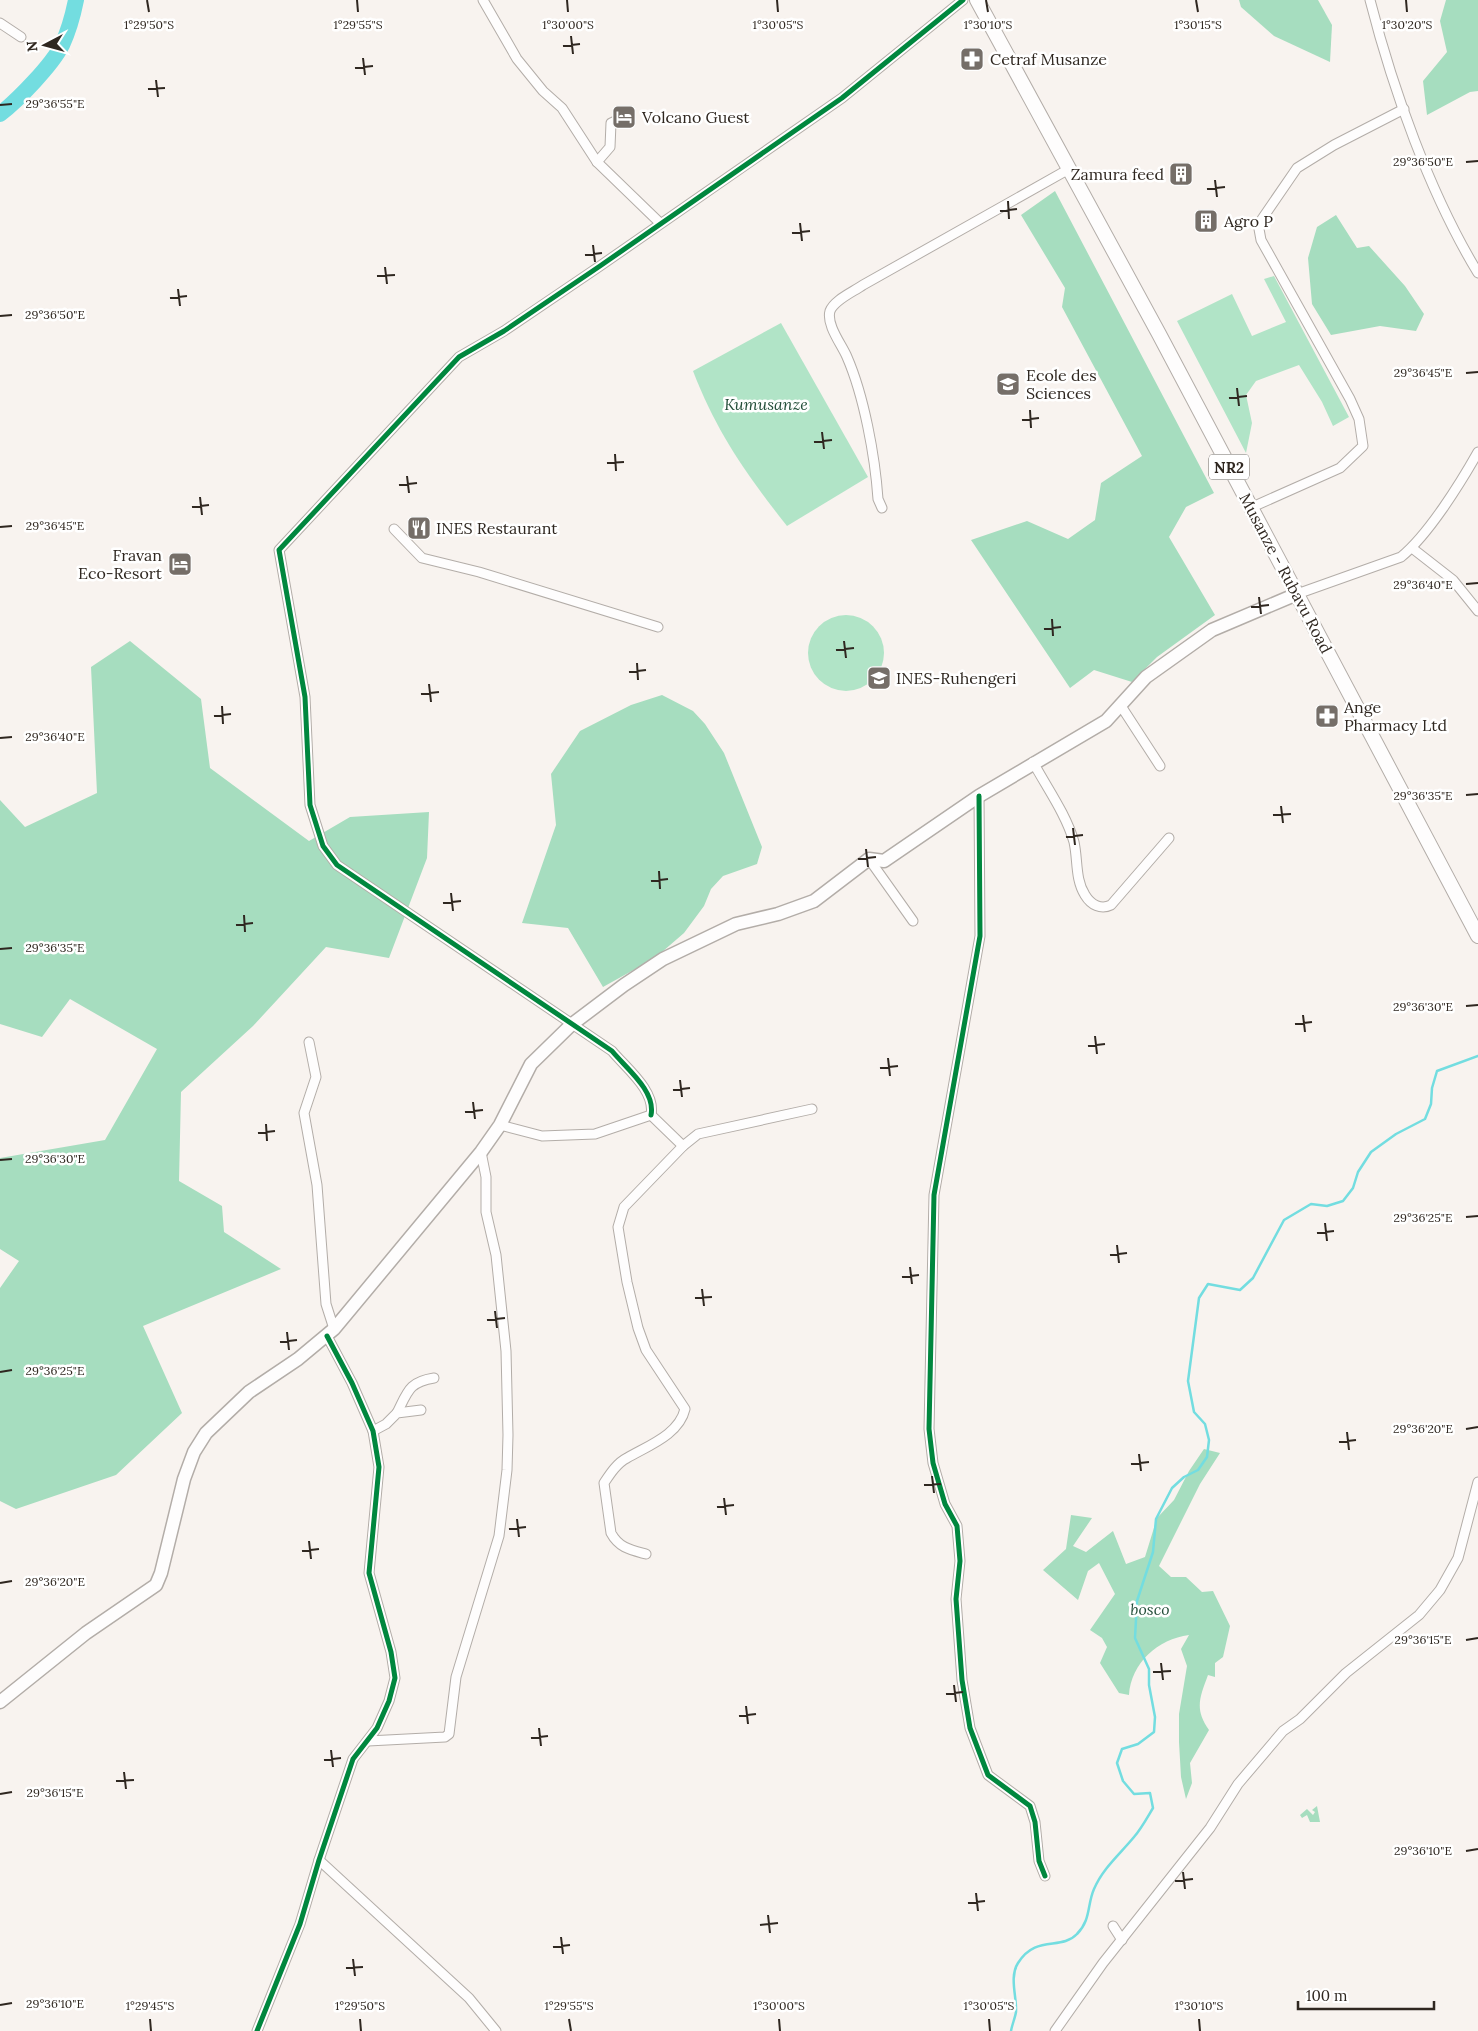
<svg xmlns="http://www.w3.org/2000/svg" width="1478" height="2031" font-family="Lora,serif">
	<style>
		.green { fill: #b1e4c7 }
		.forest { fill: #a6ddbf }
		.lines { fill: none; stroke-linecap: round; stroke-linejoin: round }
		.stream { stroke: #73dde0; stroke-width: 2.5 }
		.river { stroke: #73dde0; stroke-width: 16 }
		.minor-casing { stroke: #b3ada8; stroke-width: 11 }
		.secondary-casing { stroke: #b3ada8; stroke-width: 15 }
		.trunk-casing { stroke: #b3ada8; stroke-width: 16 }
		.minor { stroke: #fefdfd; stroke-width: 9 }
		.secondary { stroke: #fefdfd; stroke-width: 12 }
		.trunk { stroke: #fefdfd; stroke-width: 14 }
		.cycleway-casing { stroke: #fff; stroke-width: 8 }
		.cycleway { stroke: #00873e; stroke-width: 5 }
		.ticks { fill: none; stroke: #2f2720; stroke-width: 2 }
		.labels { text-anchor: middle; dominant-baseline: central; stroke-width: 5; stroke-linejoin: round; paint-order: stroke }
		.shield { fill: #fff; stroke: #6d6863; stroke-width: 1 }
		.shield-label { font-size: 15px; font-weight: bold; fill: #2f2720 }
		.poi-label { font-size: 16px; fill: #2f2720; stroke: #fff; text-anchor: start }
		.park-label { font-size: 16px; font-style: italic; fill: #234e39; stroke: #fff }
		.street-label { font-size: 16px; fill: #2f2720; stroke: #fff }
		.ticks-label { font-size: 12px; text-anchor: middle; fill: #2f2720; stroke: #fff; stroke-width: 5; stroke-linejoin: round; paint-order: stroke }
	</style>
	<rect width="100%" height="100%" fill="#f8f3ef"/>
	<g class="green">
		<polygon points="1274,276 1349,417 1333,426 1322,402 1299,365 1256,381 1246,395 1252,423 1246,453 1177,321 1232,294 1252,336 1286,322 1264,279"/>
		<path d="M781,323L868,477L787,526C746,474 717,433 693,371Z"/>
		<circle cx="846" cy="653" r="38"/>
	</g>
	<g class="forest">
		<polygon points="1239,0 1318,0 1332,25 1330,62 1274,36 1241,7"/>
		<polygon points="1446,0 1478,0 1478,91 1470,92 1427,115 1423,81 1447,52 1440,21"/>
		<polygon points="1055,191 1214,493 1186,507 1169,537 1215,615 1157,657 1132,682 1094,670 1070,688 971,540 1027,521 1068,539 1095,520 1101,483 1142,456 1062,307 1065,288 1021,215"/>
		<polygon points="1336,215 1357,248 1369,246 1405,286 1424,314 1416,331 1380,326 1331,335 1312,304 1308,258 1317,227"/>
		<polygon points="130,641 201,699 210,768 309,841 350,817 429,812 427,858 389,958 326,947 253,1026 181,1092 179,1181 222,1206 224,1232 281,1269 143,1326 182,1413 116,1475 16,1509 0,1501 0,1288 19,1261 0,1249 0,1158 105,1140 157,1049 70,999 42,1037 0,1024 0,800 25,827 97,793 91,667"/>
		<polygon points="662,695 693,711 705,724 724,753 762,847 757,864 723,876 711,889 704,906 684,933 655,958 603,987 568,928 522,923 556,825 551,774 580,731 631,705"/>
		<path d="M1204,1449L1220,1453L1200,1484L1159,1566L1171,1577H1186L1202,1592L1213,1591L1230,1626L1223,1657L1215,1663V1677L1208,1675C1200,1697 1194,1709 1209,1730L1190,1763L1192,1783L1186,1799L1181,1777L1179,1742V1714L1187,1666L1181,1649L1189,1635C1158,1639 1131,1663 1129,1695L1119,1693L1100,1663L1107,1647L1102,1638L1090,1630L1115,1594L1099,1563L1088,1571L1078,1600L1043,1570L1066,1549L1071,1515L1092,1518L1073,1546L1086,1552L1113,1531L1126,1564L1145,1557L1157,1518L1174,1500L1189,1471Z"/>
		<polygon points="1317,1806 1320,1822 1310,1822 1307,1815 1302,1818 1300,1815 1307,1809 1313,1815 1315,1812 1312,1810"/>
	</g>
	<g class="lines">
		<path class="stream" d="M1011,2031C1012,2025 1015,2018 1016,2012C1017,1997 1009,1977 1018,1963C1036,1934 1061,1951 1077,1934C1091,1920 1087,1905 1094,1889C1103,1868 1120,1854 1134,1837C1141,1829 1147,1818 1153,1808L1150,1793L1134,1794L1123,1781L1117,1763L1122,1749L1138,1744L1154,1732L1155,1717L1149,1685V1669L1135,1638L1137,1601L1153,1552L1156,1519L1172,1488L1184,1477L1198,1470L1207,1457L1209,1440L1205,1424L1194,1412L1188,1381L1199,1298L1208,1284L1240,1290L1253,1278L1284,1220L1311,1204L1327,1206L1343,1201L1353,1188L1358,1172L1371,1152L1396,1134L1425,1119L1431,1104L1432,1088L1437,1071L1478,1056"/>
		<path class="river" d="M0,114C18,100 52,65 62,45C69,30 73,15 76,0"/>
		<g class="minor-casing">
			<g id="minor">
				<polyline points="483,0 517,59 543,91 562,108 597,162 660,223"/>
				<path d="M1370,0C1393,90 1430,194 1478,273"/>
				<polyline points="0,23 21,37"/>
				<polyline points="597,162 610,147 611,123 626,116"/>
				<path d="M882,508L878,499C875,456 864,396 847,357C842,345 826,325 830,311C834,300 853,292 863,285L1069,169"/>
				<polyline points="1250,508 1340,468 1363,446 1359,419 1350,399 1261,240 1259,229 1262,219 1297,168 1334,145 1404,109"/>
				<polyline points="394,529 422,558 479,572 658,627"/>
				<polyline points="1412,548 1453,580 1478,611"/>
				<path d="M1297,594L1401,557C1428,535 1460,484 1478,452"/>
				<polyline points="1121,706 1160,766"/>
				<path d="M1033,762C1047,788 1066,814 1074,842C1078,860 1075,879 1085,895C1091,905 1101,910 1111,905L1169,838"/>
				<polyline points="979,796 980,936 934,1195 929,1429 933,1463 945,1504 957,1526 960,1561 956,1599 962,1680 970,1728 988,1775 1030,1806 1035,1822 1039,1861 1045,1876"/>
				<polyline points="869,859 913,921"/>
				<polyline points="309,1042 316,1077 304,1113 317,1185 326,1304 334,1329"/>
				<path d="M651,1115C656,1091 626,1068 612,1051L337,865L323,846L310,805L305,697L279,550L459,357L504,331L600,266L842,98L963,0"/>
				<polyline points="500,1125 542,1136 595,1134 651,1115 683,1146 698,1134 812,1109"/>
				<path d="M397,1413C408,1391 409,1382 434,1378"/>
				<polyline points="373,1431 386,1424 397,1413 421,1410"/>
				<path d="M646,1554C631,1550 619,1548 611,1533L604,1483C610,1474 617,1463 627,1458C647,1446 679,1435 685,1409L646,1350L638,1328L627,1282L618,1227L624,1207L683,1146"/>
				<polyline points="368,1741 445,1737 449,1734 456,1677 499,1536 507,1470 508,1435 506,1351 496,1255 486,1212 486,1177 481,1152"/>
				<polyline points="319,1860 469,1998 496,2031"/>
				<polyline points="1113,1926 1122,1940"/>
				<polyline points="257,2031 300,1924 319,1860 353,1759 377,1728 389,1701 395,1678 391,1652 369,1573 379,1467 373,1431 352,1383 327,1336"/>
				<polyline points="1055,2031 1103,1963 1210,1828 1238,1784 1283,1731 1300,1719 1346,1673 1419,1615 1440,1590 1458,1558 1478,1482"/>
			</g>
		</g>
		<g class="secondary-casing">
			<polyline id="secondary" points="0,1702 86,1633 156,1585 161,1573 184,1479 194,1452 206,1433 249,1392 298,1359 334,1329 481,1152 500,1125 531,1064 571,1025 624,985 663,959 736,924 778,914 814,901 869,859 884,861 979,796 1106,721 1146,677 1212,630 1297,594"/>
		</g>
		<g class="trunk-casing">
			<polyline id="trunk" points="977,0 1159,334 1478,936"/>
		</g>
		<use href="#minor" class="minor"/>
		<use href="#secondary" class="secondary"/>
		<use href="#trunk" class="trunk"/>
		<g class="cycleway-casing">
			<g id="cycleway">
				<polyline points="979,796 980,936 934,1195 929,1429 933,1463 945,1504 957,1526 960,1561 956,1599 962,1680 970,1728 988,1775 1030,1806 1035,1822 1039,1861 1045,1876"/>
				<path d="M651,1115C656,1091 626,1068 612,1051L337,865L323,846L310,805L305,697L279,550L459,357L504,331L600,266L842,98L963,0"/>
				<polyline points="257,2031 300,1924 319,1860 353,1759 377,1728 389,1701 395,1678 391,1652 369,1573 379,1467 373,1431 352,1383 327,1336"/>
			</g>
		</g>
		<use href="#cycleway" class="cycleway"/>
	</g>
	<path class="ticks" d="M147,0L149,12M357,0L358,12M567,0L568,12M777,0L778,12M986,0L988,12M1196,0L1198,12M1406,0L1407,12M571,36L573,54M563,46L580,44M363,58L365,75M355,68L373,66M156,80L158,97M148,89L165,88M0,105L12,104M1466,162L1478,161M1215,180L1217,197M1207,189L1225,187M1008,201L1009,219M1000,211L1017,209M800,223L802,241M792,233L810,231M593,245L595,262M585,255L602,253M385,267L387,284M377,276L395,275M178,289L180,306M170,298L187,296M0,316L12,315M1466,373L1478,372M1237,388L1239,406M1229,398L1247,396M1030,410L1031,428M1022,420L1039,418M822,432L824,449M814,442L832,440M615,454L616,471M607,463L624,462M407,476L409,493M399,485L417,483M200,497L202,515M192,507L209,505M0,527L12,526M1466,584L1478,583M1259,597L1261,614M1251,607L1269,605M1052,619L1053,636M1044,629L1061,627M844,641L846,658M836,650L854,648M637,663L638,680M629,672L646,670M429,684L431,702M421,694L439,692M222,706L223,724M214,716L231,714M0,738L12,737M1466,795L1478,794M1281,806L1283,823M1273,815L1291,814M1073,828L1075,845M1066,837L1083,835M866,849L868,867M858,859L876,857M659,871L660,889M651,881L668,879M451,893L453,911M443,903L461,901M244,915L245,932M236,925L253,923M0,949L12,948M1466,1006L1478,1005M1303,1015L1305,1032M1295,1024L1312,1022M1095,1036L1097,1054M1088,1046L1105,1044M888,1058L890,1076M880,1068L898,1066M680,1080L682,1097M673,1090L690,1088M473,1102L475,1119M465,1112L483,1110M266,1124L267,1141M258,1133L275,1131M0,1160L12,1159M1466,1217L1478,1216M1325,1223L1327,1241M1317,1233L1334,1231M1117,1245L1119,1263M1110,1255L1127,1253M910,1267L912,1284M902,1277L919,1275M702,1289L704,1306M695,1298L712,1297M495,1311L497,1328M487,1320L505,1318M287,1332L289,1350M280,1342L297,1340M0,1372L12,1370M1466,1429L1478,1427M1347,1432L1349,1450M1339,1442L1356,1440M1139,1454L1141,1471M1131,1464L1149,1462M932,1476L934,1493M924,1485L941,1484M724,1498L726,1515M717,1507L734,1505M517,1519L519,1537M509,1529L526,1527M309,1541L311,1559M302,1551L319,1549M0,1583L12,1581M1466,1640L1478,1638M1161,1663L1163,1680M1153,1672L1171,1671M954,1685L956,1702M946,1694L963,1692M746,1706L748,1724M739,1716L756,1714M539,1728L541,1746M531,1738L548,1736M331,1750L333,1767M324,1760L341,1758M124,1772L126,1789M116,1781L134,1780M0,1794L12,1792M1466,1851L1478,1849M1183,1872L1185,1889M1175,1881L1193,1879M976,1893L978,1911M968,1903L985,1901M768,1915L770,1933M760,1925L778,1923M561,1937L563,1954M553,1947L570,1945M353,1959L355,1976M346,1968L363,1967M0,2005L12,2003M150,2019L151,2031M360,2019L361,2031M569,2019L571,2031M779,2019L780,2031M989,2019L990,2031M1199,2019L1200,2031"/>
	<defs>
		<g id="pharmacy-square" transform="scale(1.25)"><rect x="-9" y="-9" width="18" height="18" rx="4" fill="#756e68" stroke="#fff"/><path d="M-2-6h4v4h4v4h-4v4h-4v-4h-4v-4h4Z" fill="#fff"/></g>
		<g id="hotel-square" transform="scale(1.25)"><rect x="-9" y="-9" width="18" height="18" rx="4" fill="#756e68" stroke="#fff"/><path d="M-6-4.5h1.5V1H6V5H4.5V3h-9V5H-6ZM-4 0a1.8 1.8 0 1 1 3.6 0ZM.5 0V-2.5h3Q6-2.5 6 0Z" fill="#fff"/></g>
		<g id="building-square" transform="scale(1.25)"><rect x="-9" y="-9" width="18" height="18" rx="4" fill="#756e68" stroke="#fff"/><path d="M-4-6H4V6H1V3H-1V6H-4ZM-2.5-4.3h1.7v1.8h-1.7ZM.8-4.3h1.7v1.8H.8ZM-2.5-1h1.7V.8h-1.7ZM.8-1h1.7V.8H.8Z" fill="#fff"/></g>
		<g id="school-square" transform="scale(1.25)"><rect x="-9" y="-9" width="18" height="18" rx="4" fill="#756e68" stroke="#fff"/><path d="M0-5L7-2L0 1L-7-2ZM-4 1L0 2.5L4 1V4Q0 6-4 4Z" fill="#fff"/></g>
		<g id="restaurant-square" transform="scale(1.25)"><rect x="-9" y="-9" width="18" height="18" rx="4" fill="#756e68" stroke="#fff"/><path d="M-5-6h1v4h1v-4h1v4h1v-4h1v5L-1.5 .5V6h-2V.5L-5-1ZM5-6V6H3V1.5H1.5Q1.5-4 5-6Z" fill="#fff"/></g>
		<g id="university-square" transform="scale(1.25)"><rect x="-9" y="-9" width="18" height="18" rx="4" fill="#756e68" stroke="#fff"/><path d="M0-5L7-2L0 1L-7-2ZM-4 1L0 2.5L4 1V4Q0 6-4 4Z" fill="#fff"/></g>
	</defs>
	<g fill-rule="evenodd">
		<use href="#pharmacy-square" x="972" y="59"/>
		<use href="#hotel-square" x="624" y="117"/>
		<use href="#building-square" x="1181" y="174"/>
		<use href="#building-square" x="1206" y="221"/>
		<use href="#school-square" x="1008" y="384"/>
		<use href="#restaurant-square" x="419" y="528"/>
		<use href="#hotel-square" x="180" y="564"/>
		<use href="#university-square" x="879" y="678"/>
		<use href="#pharmacy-square" x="1327" y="716"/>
	</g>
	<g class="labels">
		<rect class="shield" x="1209" y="454.5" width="40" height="25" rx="4"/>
		<g class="shield-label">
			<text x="1229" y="467">NR2</text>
		</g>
		<g class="poi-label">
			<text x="990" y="59">Cetraf Musanze</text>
			<text x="642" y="117">Volcano Guest</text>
			<text x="1164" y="174" text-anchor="end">Zamura feed</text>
			<text x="1224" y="221">Agro P</text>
			<text x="1026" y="375">Ecole des<tspan x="1026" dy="18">Sciences</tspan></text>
			<text x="436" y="528">INES Restaurant</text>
			<text x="162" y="555" text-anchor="end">Fravan<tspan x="162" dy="18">Eco-Resort</tspan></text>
			<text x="896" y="678">INES-Ruhengeri</text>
			<text x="1344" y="707">Ange<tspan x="1344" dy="18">Pharmacy Ltd</tspan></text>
		</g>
		<g class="park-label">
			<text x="766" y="404">Kumusanze</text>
			<text x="1150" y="1609">bosco</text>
		</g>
		<g class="street-label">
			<text transform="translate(1286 573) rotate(62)">Musanze - Rubavu Road</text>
		</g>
	</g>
	<g class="ticks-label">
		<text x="149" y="29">1°29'50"S</text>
		<text x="358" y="29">1°29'55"S</text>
		<text x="568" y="29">1°30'00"S</text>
		<text x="778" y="29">1°30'05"S</text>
		<text x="988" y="29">1°30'10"S</text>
		<text x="1198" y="29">1°30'15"S</text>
		<text x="1407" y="29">1°30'20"S</text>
		<text x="55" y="108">29°36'55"E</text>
		<text x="1423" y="166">29°36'50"E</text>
		<text x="55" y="319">29°36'50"E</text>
		<text x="1423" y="377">29°36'45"E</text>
		<text x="55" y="530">29°36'45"E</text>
		<text x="1423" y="589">29°36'40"E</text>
		<text x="55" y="741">29°36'40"E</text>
		<text x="1423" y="800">29°36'35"E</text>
		<text x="55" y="952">29°36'35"E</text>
		<text x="1423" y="1011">29°36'30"E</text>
		<text x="55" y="1163">29°36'30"E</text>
		<text x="1423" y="1222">29°36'25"E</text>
		<text x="55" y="1375">29°36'25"E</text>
		<text x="1423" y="1433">29°36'20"E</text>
		<text x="55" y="1586">29°36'20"E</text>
		<text x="1423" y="1644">29°36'15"E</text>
		<text x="55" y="1797">29°36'15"E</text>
		<text x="1423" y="1855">29°36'10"E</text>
		<text x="55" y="2008">29°36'10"E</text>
		<text x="150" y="2010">1°29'45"S</text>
		<text x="360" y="2010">1°29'50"S</text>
		<text x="569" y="2010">1°29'55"S</text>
		<text x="779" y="2010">1°30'00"S</text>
		<text x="989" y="2010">1°30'05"S</text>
		<text x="1199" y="2010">1°30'10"S</text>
	</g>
	<g transform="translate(45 45) rotate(264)" stroke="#ffffff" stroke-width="4" paint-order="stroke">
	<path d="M0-4L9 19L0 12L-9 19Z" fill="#2f2720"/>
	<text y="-8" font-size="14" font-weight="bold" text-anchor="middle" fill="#2f2720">N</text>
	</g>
	<path d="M1298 2001v8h136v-8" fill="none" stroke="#2f2720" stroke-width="2.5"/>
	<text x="1306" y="2001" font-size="15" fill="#2f2720" stroke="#ffffff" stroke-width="4" paint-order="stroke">100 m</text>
</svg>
